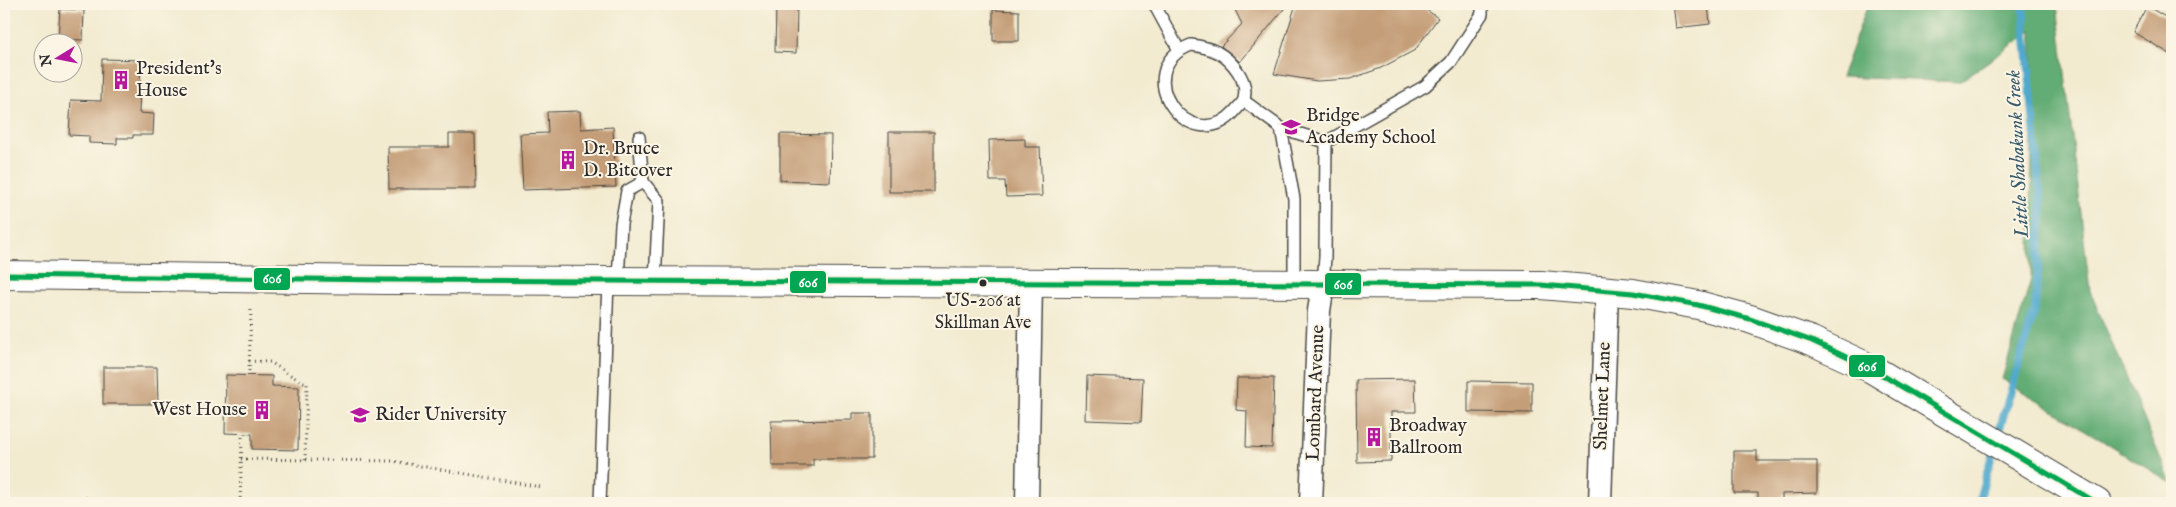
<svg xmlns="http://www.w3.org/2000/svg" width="2176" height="507" font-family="'IM FELL English',serif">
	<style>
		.forest { fill: #62ac75; stroke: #466c50 }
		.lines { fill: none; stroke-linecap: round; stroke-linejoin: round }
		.stream { stroke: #4fa9cd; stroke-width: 8 }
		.building { fill: #c49e78 }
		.service-casing { stroke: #494844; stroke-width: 14 }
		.minor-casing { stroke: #494844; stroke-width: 25 }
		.primary-casing { stroke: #494844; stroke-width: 30 }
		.path { stroke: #494844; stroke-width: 3; stroke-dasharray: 1 4; stroke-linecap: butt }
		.service { stroke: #fff; stroke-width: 11 }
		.minor { stroke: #fff; stroke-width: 22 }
		.primary { stroke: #fff; stroke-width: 28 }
		.bus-1-casing { stroke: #fcf5e5; stroke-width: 9 }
		.bus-1 { stroke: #00a651; stroke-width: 5 }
		.bus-dot { fill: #2b2b2b; stroke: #fcf5e5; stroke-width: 2 }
		.labels { text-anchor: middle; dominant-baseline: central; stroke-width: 4; stroke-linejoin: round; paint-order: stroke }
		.bus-label { font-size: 18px; fill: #2b2b2b; stroke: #fcf5e5 }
		.poi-label { font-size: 19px; fill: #2b2b2b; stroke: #fcf5e5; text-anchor: start }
		.street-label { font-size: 19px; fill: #2b2b2b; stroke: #fcf5e5 }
		.water-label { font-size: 20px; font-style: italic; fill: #395d6c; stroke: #fcf5e5 }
		.line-badge { stroke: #fcf5e5; stroke-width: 2 }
		.badge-label { font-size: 14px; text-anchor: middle; font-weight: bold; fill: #fff }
	</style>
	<rect width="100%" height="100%" fill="#fcf5e5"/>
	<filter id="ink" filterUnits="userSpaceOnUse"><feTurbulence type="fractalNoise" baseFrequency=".02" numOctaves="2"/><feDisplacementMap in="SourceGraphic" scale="10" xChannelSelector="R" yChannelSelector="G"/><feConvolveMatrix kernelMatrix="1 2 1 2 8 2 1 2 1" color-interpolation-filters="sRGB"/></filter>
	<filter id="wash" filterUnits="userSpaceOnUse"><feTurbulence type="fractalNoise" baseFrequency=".0096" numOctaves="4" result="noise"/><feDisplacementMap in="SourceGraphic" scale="20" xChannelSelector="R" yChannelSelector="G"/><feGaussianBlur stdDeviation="1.12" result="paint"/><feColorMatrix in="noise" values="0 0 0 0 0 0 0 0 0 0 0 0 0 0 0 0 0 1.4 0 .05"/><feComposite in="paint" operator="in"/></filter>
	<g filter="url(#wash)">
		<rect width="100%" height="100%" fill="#f2ebd0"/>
		<polygon class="forest" points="1868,4 2057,4 2090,291 2171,483 2002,379 2031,279 2032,31 1959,82 1841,77"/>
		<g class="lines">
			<polyline class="stream" points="1978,503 2035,308 2042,215 2023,4"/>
		</g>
		<g id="blocks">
			<g class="building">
				<polygon points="1232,4 1288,4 1240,62 1221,46 1242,24"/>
				<polygon points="1296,4 1418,4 1438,18 1415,50 1381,68 1350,79 1317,81 1274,74"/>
				<polygon points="1673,4 1708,4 1710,24 1676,28"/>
				<polygon points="776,6 797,6 796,53 775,52"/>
				<polygon points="2147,6 2172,21 2172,55 2133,32"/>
				<polygon points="60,9 84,10 83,40 58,39"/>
				<polygon points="993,10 1019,11 1019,41 993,41"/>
				<polygon points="102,59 141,60 139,113 154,114 153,135 133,135 133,138 117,138 117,144 89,143 89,136 69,135 71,100 101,101"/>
				<polygon points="580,111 581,129 613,127 616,187 523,190 520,134 548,133 547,112"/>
				<rect x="889" y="132" width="45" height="60"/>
				<polygon points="449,134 475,134 476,189 389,189 388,147 449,147"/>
				<polygon points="780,134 831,135 830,182 780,180"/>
				<polygon points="1025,139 1025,147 1040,147 1042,196 1006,197 1005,181 990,181 989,140"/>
				<polygon points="103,367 157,367 158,404 103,404"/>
				<polygon points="226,375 272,376 272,386 299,387 298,450 252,449 252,434 225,433"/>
				<polygon points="1087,376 1143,378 1141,422 1086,420"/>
				<polygon points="1237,378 1274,378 1272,448 1246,447 1247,411 1236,410"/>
				<polygon points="1415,379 1416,412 1391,412 1391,461 1357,462 1356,380"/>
				<polygon points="1468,381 1532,382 1532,413 1468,412"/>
				<polygon points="852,413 872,413 872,459 813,459 813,466 772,466 771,421 852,420"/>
				<polygon points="1734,451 1757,451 1757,461 1817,461 1817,493 1782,494 1782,503 1758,503 1758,493 1734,493"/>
			</g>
		</g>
	</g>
	<g filter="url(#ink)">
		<use href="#blocks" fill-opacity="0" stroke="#494844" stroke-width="1"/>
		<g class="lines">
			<g class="service-casing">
				<g id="service">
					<polyline points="1154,4 1179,50"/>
					<path d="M1191,45C1199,46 1209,48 1217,52C1232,60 1249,81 1244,99C1243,103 1238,107 1235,111C1190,161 1126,70 1191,45Z"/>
					<polyline points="1244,101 1281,128 1326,142 1425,86 1451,62 1482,14 1482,4"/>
					<polyline points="1281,128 1294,199 1294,285"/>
					<polyline points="639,137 643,182"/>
					<polyline points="618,281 621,224 627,191 643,182 659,201 655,281"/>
					<polyline points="1323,284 1325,257 1326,142"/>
					<polyline points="600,503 608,281"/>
				</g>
			</g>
			<g class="minor-casing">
				<g id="minor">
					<polyline points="1027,503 1031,283"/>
					<polyline points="1311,503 1319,311 1323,284"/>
					<polyline points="1600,503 1607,290"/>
				</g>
			</g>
			<g class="primary-casing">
				<polyline id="primary" points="4,275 386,280 1541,285 1633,293 1698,305 1750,319 1812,341 1872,369 2097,503"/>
			</g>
			<g class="path">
				<polyline points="249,361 270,362 300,381 307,383 305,460"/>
				<polyline points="249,371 251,310"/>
				<polyline points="241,459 392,461 541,487"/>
				<polyline points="78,503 88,497"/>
				<polyline points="240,503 242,437"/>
			</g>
			<use href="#service" class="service"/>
			<use href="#minor" class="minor"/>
			<use href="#primary" class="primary"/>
			<g class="bus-1-casing">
				<polyline id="bus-1" points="4,275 386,280 1541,285 1633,293 1698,305 1750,319 1812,341 1872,369 2097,503"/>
			</g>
			<use href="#bus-1" class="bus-1"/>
		</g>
	</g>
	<defs>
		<g id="building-bare" transform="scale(1.5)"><path d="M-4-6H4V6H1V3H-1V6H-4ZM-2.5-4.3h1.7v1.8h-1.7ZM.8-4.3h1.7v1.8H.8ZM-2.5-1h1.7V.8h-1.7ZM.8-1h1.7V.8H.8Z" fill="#b5179e" stroke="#fcf5e5" stroke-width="2.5" paint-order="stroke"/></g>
		<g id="school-bare" transform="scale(1.5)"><path d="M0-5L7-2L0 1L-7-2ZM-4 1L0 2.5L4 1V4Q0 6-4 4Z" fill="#b5179e" stroke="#fcf5e5" stroke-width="2.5" paint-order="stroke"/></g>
		<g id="university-bare" transform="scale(1.5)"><path d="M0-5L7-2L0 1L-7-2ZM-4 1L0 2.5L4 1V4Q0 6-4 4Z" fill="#b5179e" stroke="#fcf5e5" stroke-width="2.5" paint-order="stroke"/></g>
	</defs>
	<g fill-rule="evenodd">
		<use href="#building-bare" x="121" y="80"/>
		<use href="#school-bare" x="1291" y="127"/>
		<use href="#building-bare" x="568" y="160"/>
		<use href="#building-bare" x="262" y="410"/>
		<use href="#university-bare" x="360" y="415"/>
		<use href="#building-bare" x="1374" y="437"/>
	</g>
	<circle class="bus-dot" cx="983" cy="283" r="4.5"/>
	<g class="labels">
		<g class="bus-label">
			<text x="983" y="301">US-206 at<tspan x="983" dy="22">Skillman Ave</tspan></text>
		</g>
		<g class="poi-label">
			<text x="136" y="69">President's<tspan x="136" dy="22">House</tspan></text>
			<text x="1306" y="116">Bridge<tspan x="1306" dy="22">Academy School</tspan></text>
			<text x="583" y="149">Dr. Bruce<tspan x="583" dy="22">D. Bitcover</tspan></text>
			<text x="247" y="410" text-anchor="end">West House</text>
			<text x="375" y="415">Rider University</text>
			<text x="1389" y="426">Broadway<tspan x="1389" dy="22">Ballroom</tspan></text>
		</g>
		<g class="street-label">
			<text transform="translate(1316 393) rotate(-88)">Lombard Avenue</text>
			<text transform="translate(1603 396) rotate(-88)">Shelmet Lane</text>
		</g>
		<g class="water-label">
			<text transform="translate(2018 154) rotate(-93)">Little Shabakunk Creek</text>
		</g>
	</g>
	<g class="line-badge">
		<rect x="253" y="267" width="38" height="24" rx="5" fill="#00a651"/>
		<rect x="789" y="270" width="38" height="24" rx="5" fill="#00a651"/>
		<rect x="1324" y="272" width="38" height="24" rx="5" fill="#00a651"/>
		<rect x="1848" y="354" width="38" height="24" rx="5" fill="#00a651"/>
	</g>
	<g class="badge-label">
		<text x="272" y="283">606</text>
		<text x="808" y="287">606</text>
		<text x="1343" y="289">606</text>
		<text x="1867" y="371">606</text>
	</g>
	<rect width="2176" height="507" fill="none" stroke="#fcf5e5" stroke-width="20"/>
	<g transform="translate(58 58) rotate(260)"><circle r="24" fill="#fcf5e5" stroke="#a8a49b"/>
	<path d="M0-4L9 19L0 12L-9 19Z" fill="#b5179e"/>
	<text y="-8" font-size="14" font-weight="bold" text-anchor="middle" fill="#2b2b2b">N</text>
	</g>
</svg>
